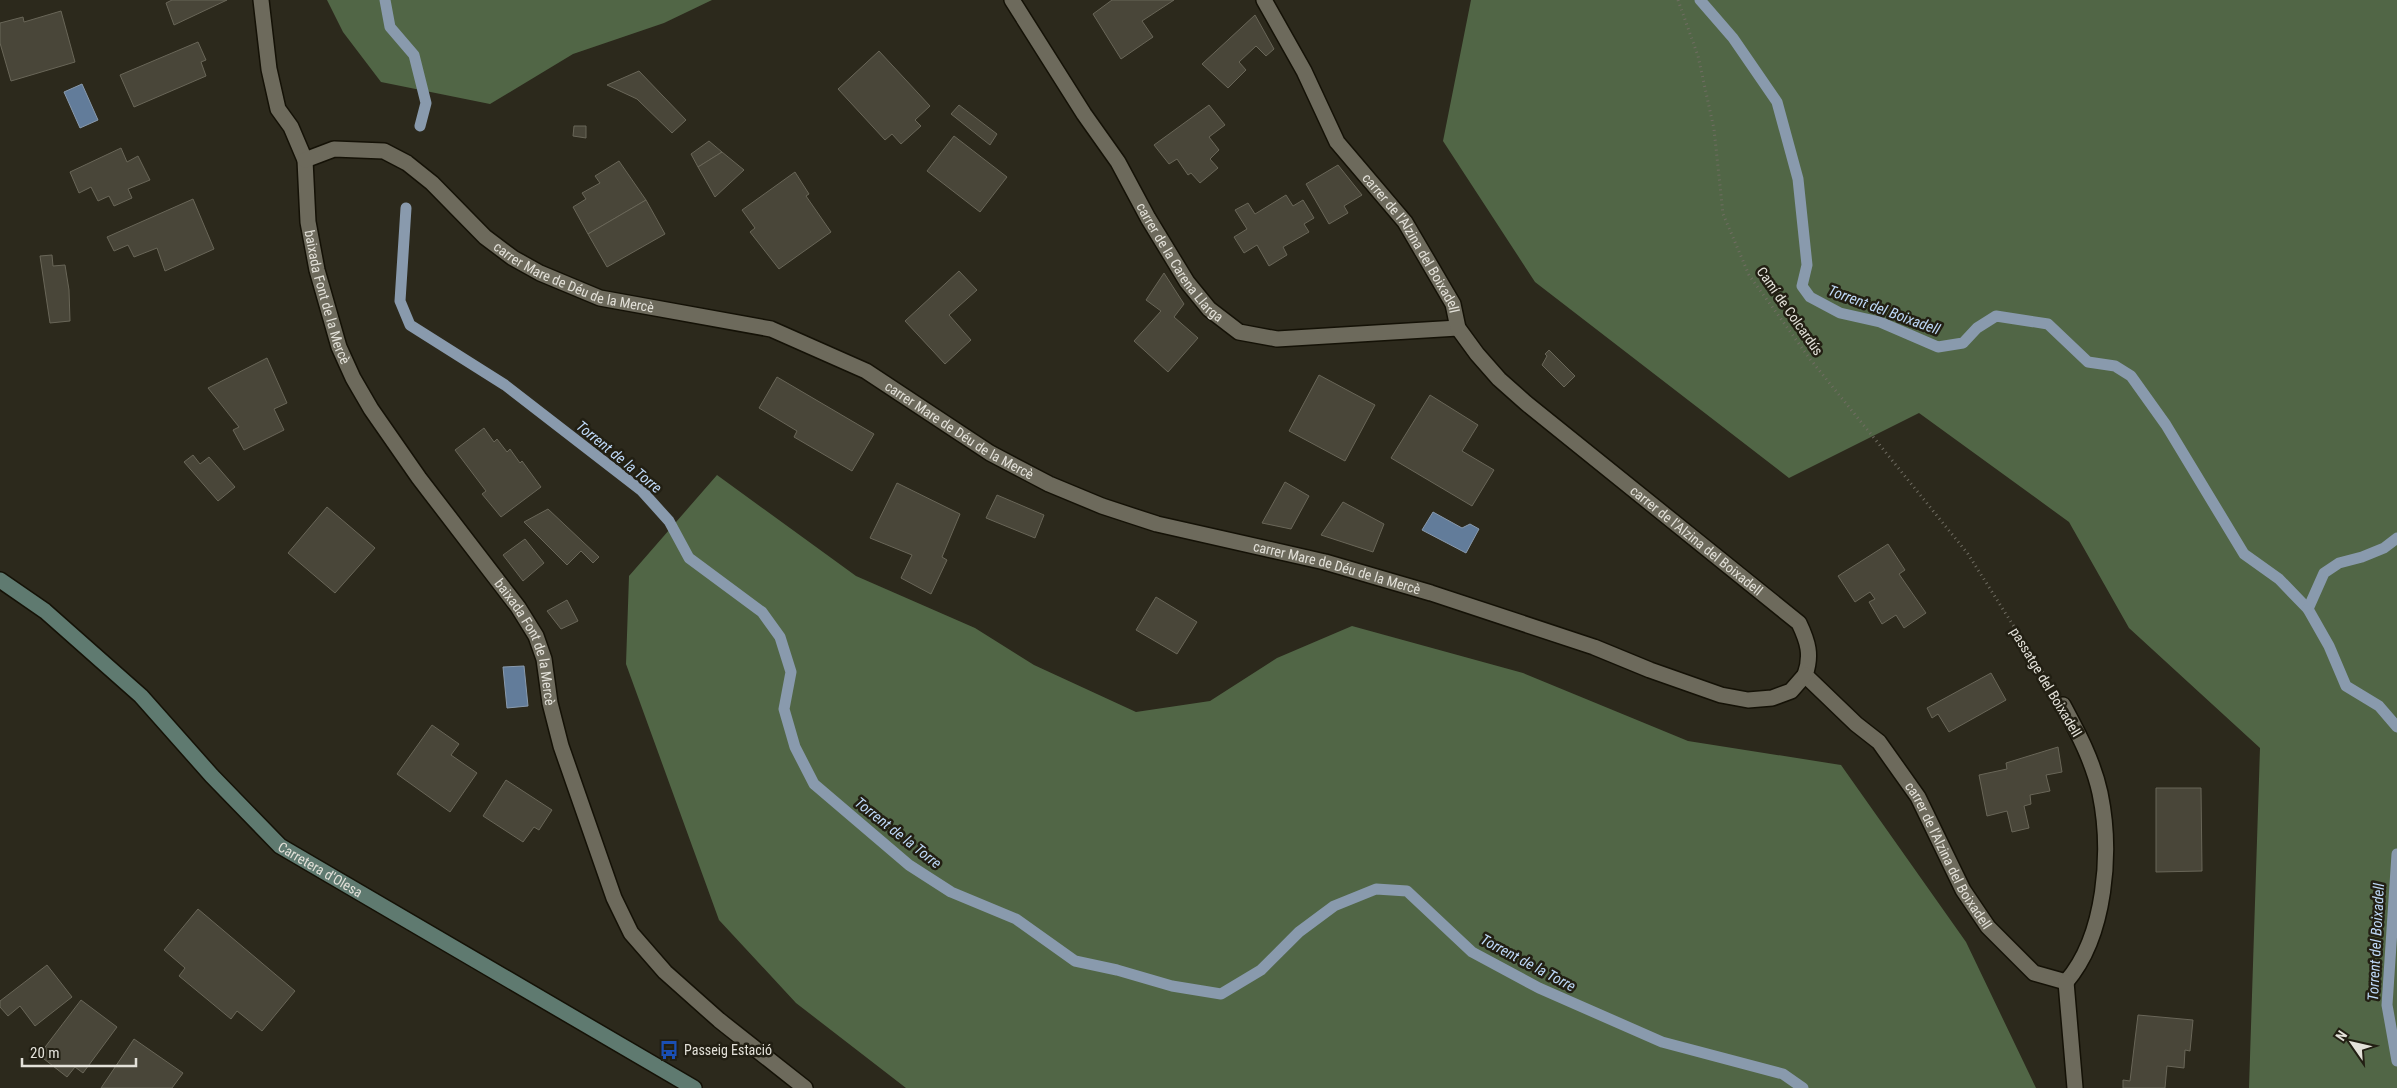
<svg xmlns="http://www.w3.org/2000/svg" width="2397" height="1088" font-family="'Roboto Condensed',sans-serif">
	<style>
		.forest { fill: #516646 }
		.water { fill: #627c9a; stroke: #899aad }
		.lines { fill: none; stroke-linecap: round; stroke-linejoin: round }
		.stream { stroke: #899aad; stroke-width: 11 }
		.building { fill: #494639; stroke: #696658 }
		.street-casing { stroke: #141106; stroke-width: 18 }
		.secondary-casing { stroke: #141106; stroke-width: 18 }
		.path { stroke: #706d62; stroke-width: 3; stroke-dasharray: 1 4; stroke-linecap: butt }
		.street { stroke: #6d6a5c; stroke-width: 15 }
		.secondary { stroke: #5f7a70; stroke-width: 15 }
		.labels { text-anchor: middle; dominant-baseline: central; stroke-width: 5; stroke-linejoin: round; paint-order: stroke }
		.street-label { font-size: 14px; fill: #e3e1d9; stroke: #221f13 }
		.poi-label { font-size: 14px; fill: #e3e1d9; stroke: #221f13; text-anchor: start }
		.water-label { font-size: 15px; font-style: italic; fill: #bed8f7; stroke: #221f13 }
	</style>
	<rect width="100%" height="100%" fill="#2c291c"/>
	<g class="forest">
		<polygon points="327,0 712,0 664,23 573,54 490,104 381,82 343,32"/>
		<polygon points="1471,0 2397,0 2397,1088 2249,1088 2260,748 2129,628 2069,522 1919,413 1789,478 1535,282 1443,141"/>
		<polygon points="717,475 856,576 975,628 1034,665 1136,712 1210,701 1277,658 1352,626 1523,673 1688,741 1841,765 1966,942 2036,1088 906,1088 796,1003 719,920 626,664 629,576"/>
	</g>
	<g class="water">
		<polygon points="82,84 98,120 80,128 64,92"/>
		<polygon points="1433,512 1462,528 1470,524 1479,529 1466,553 1422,530"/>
		<polygon points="524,666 528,706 507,708 503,667"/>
	</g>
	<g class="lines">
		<g class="stream">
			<polyline points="385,0 390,27 414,55 426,103 420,126"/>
			<polyline points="1700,0 1733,38 1777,102 1798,179 1807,265 1802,286 1810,297 1840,313 1880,322 1938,347 1963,343 1977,328 1996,316 2048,324 2088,362 2115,366 2131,376 2166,425 2244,554 2279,579 2308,609 2329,646 2346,686 2379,706 2397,727"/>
			<polyline points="406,208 400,301 410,325 505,385 642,491 669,521 689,558 762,612 780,637 791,672 784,709 795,747 814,784 909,865 951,892 1016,919 1075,961 1117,970 1172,986 1221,994 1261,970 1299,932 1334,906 1376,889 1407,891 1472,952 1539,988 1662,1042 1783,1074 1803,1088"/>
			<polyline points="2308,609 2324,573 2339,563 2362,557 2384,548 2397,538"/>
			<polyline points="2397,854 2387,1005 2397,1061"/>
		</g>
	</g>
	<g class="building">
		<polygon points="172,0 227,0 174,25 166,3"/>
		<polygon points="1112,0 1174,0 1142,21 1153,37 1121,59 1093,14"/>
		<polygon points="61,11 75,62 11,81 0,43 0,23 23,17 24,22"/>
		<polygon points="1255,15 1274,49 1266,56 1256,46 1239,62 1246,70 1228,88 1202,64"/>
		<polygon points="198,42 206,60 201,62 206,76 134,107 120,75"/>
		<polygon points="879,51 930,106 915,120 921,126 901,144 892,134 885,140 838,89"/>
		<polygon points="639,71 686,120 672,133 637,99 607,85"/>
		<polygon points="959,105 997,134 990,145 951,114"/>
		<polygon points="1209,105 1225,125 1209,137 1219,150 1210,159 1218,168 1200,183 1191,173 1188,175 1177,159 1169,164 1154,145"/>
		<polygon points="574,126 586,126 586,138 573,136"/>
		<polygon points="954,136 1007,177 980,212 927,171"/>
		<polygon points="709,141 722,152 698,167 691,154"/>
		<polygon points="121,148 127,162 138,156 150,180 128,189 132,198 114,206 109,196 98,201 91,187 79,193 70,172"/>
		<polygon points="722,152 744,170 715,197 698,167"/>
		<polygon points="619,161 646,200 588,234 573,207 586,199 582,193 600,183 595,176"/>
		<polygon points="1338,165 1362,195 1344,206 1348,213 1329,224 1306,184"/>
		<polygon points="795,172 809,194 806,196 831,232 779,269 750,232 755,228 742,210"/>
		<polygon points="1286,195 1293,206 1303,200 1314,218 1304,224 1309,232 1283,247 1287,255 1269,266 1257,245 1244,253 1234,237 1247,229 1235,210 1248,203 1255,214"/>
		<polygon points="193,199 214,249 165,271 157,248 134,257 128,245 114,251 107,237"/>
		<polygon points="646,200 665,234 607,267 588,234"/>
		<polygon points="52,255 53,266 65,265 69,290 70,321 50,323 40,256"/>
		<polygon points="959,271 977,290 949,315 971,340 945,364 905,321"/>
		<polygon points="1164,273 1184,304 1174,317 1198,338 1168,372 1134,341 1161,311 1146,300"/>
		<polygon points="1549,350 1575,376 1564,387 1542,365 1547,356 1545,354"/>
		<polygon points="267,358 287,403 274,409 284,430 244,450 233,430 239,427 208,388"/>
		<polygon points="1319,375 1375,405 1345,461 1289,431"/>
		<polygon points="777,377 874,434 852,471 794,437 797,431 759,408"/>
		<polygon points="1430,395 1478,425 1462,451 1494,470 1472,506 1391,458"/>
		<polygon points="484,428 494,442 497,439 507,452 510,449 520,463 522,461 541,487 501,517 482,494 486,491 455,450"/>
		<polygon points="193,455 200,464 209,457 235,487 218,501 184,462"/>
		<polygon points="1285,482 1309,496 1291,529 1262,523"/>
		<polygon points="897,483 960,514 942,557 947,560 931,594 901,578 912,555 870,538"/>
		<polygon points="997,495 1044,515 1035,538 986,518"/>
		<polygon points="1343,502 1384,524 1373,552 1321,535"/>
		<polygon points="327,507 375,548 335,593 288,553"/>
		<polygon points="548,509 599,557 593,563 581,551 567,565 524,522"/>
		<polygon points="525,539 544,563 523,581 503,555"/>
		<polygon points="1888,544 1905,570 1899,574 1926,613 1904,628 1896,615 1882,624 1869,602 1875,599 1870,592 1855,602 1838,576"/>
		<polygon points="1156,597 1197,622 1177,654 1136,630"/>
		<polygon points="567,600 578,621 561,629 547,611"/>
		<polygon points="1991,673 2006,700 1949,732 1938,714 1932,718 1927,708"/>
		<polygon points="432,725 459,744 451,755 477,773 450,812 397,774"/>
		<polygon points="2058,747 2062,772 2046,775 2050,791 2030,795 2031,804 2024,806 2029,828 2012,832 2007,811 1987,816 1979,775 2007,769 2006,763"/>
		<polygon points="506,780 552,810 539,830 534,827 523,842 483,816"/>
		<polygon points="2156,788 2201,788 2202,871 2156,872"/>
		<polygon points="198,909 295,991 262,1031 237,1011 231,1019 179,976 185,968 164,950"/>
		<polygon points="47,965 72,997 35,1026 20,1006 8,1016 0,1007 0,1001"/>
		<polygon points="81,1000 117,1027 83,1073 75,1067 67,1077 39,1055"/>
		<polygon points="2138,1015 2193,1020 2190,1051 2185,1050 2184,1068 2167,1066 2165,1088 2123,1088 2123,1080 2130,1081"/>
		<polygon points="134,1039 183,1073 172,1088 101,1088"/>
	</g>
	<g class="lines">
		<g class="street-casing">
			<g id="street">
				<path id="s1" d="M261,0L269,69L278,109L291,127L305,160L308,222L317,270L339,347L353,378L371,409L419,478L518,607L536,636L544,659L550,703L561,746L614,898L631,933L665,972L719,1020L805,1088"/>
				<path id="s2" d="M1012,0L1084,114L1118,162L1148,218L1187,282L1209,309L1239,332L1277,339L1458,328"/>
				<path id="s3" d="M1264,0L1304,71L1337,142L1405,222L1453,304L1458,328L1477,354L1499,379L1526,403L1799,623C1808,642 1812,655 1805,675L1856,724L1879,742L1918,797L1963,890L1988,927L2034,973L2066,982"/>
				<path id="s4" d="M305,160L334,149L384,151L407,163L432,183L485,237L513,258L540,273L600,298L771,329L866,371L990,453L1049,484L1102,506L1157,524L1325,562L1431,593L1594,647L1650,670L1721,695L1748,700L1772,698L1791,691L1805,675"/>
				<path d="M2063,705C2078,733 2093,761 2100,793C2112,851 2106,936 2066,982"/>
				<polyline points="2066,982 2075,1088"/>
			</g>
		</g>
		<g class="secondary-casing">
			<g id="secondary">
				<path id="s5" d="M0,580L45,611L141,696L212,776L280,846L694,1088"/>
			</g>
		</g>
		<polyline class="path" points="1678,0 1698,56 1714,129 1723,214 1749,275 1810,359 1968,554 2049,682"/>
		<use href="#street" class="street"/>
		<use href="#secondary" class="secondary"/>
	</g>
	<defs>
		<g id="bus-bare" transform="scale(1.5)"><path d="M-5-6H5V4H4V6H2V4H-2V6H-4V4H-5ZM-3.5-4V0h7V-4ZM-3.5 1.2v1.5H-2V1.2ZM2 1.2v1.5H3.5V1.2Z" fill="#1a4fb4" stroke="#221f13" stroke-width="2.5" paint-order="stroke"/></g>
	</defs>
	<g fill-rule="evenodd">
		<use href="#bus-bare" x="669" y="1050"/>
	</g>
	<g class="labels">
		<g class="street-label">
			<text stroke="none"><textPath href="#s3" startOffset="286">carrer de l'Alzina del Boixadell</textPath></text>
			<text stroke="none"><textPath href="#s2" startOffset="312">carrer de la Carena Llarga</textPath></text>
			<text stroke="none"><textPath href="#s4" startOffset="314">carrer Mare de Déu de la Mercè</textPath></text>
			<text stroke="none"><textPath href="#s1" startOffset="308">baixada Font de la Mercè</textPath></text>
			<text transform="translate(1790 311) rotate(55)">Camí de Colcardús</text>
			<text stroke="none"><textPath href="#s4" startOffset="734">carrer Mare de Déu de la Mercè</textPath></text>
			<text stroke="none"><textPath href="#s3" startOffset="705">carrer de l'Alzina del Boixadell</textPath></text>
			<text stroke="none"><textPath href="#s4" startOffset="1139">carrer Mare de Déu de la Mercè</textPath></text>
			<text stroke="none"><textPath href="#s1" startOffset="712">baixada Font de la Mercè</textPath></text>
			<text transform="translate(2046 682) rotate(59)">passatge del Boixadell</text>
			<text stroke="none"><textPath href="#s3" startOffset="1124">carrer de l'Alzina del Boixadell</textPath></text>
			<text stroke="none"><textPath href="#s5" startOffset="434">Carretera d'Olesa</textPath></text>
		</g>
		<g class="poi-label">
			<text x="684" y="1050">Passeig Estació</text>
		</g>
		<g class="water-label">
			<text transform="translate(1884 310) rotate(20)">Torrent del Boixadell</text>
			<text transform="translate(619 457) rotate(39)">Torrent de la Torre</text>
			<text transform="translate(898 833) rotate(38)">Torrent de la Torre</text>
			<text transform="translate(2376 942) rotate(-87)">Torrent del Boixadell</text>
			<text transform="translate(1528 963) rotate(28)">Torrent de la Torre</text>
		</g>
	</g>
	<g transform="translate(2352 1043) rotate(304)" stroke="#221f13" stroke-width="4" paint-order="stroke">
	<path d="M0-4L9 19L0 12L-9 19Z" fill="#e3e1d9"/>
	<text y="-8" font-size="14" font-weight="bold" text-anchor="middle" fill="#e3e1d9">N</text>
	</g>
	<path d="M22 1058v8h114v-8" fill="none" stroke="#e3e1d9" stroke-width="2.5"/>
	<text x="30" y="1058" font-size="15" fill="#e3e1d9" stroke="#221f13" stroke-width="4" paint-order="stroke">20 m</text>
</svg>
